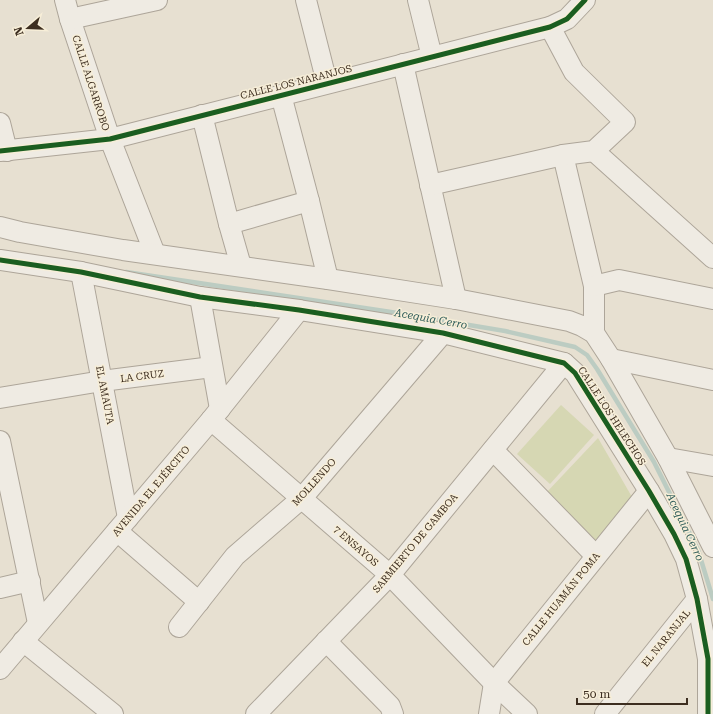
<svg xmlns="http://www.w3.org/2000/svg" width="713" height="714" font-family="'Roboto Serif',serif">
	<style>
		.green { fill: #d6d7b3 }
		.lines { fill: none; stroke-linecap: round; stroke-linejoin: round }
		.stream { stroke: #bcccc2; stroke-width: 4.5 }
		.minor-casing { stroke: #ada599; stroke-width: 22 }
		.minor { stroke: #efebe3; stroke-width: 20 }
		.cycleway-casing { stroke: #f7eed8; stroke-width: 8 }
		.cycleway { stroke: #1b5e20; stroke-width: 5 }
		.labels { text-anchor: middle; dominant-baseline: central; stroke-width: 3; stroke-linejoin: round; paint-order: stroke }
		.street-label { font-size: 10px; fill: #3d2e20; stroke: #f7eed8 }
		.water-label { font-size: 11px; font-style: italic; fill: #2f5d5a; stroke: #f7eed8 }
	</style>
	<rect width="100%" height="100%" fill="#e7e0d1"/>
	<g class="green">
		<polygon points="561,405 594,435 550,484 517,454"/>
		<polygon points="598,438 632,497 596,541 589,540 546,493"/>
	</g>
	<g class="lines">
		<polyline class="stream" points="126,272 391,312 505,331 575,347 587,355 597,369 654,462 698,550 713,599"/>
		<g class="minor-casing">
			<g id="minor">
				<polyline points="65,0 70,19 110,139 155,254"/>
				<polyline points="306,0 327,83"/>
				<polyline points="418,0 432,57"/>
				<polyline points="70,19 157,0"/>
				<polyline points="403,64 456,299"/>
				<polyline points="281,95 309,201 328,279"/>
				<polyline points="202,115 229,224 241,266"/>
				<polyline points="0,123 7,151"/>
				<polyline points="0,151 110,139 550,27 567,19 585,0"/>
				<polyline points="594,151 713,258"/>
				<polyline points="563,155 594,286 594,333"/>
				<polyline points="430,185 563,155 594,151 625,122 574,72 550,27"/>
				<polyline points="229,224 309,201"/>
				<polyline points="0,227 20,232 123,250 328,279 456,299 569,321 582,326 594,333 611,359 668,458 713,547"/>
				<polyline points="0,260 81,272 200,297 299,310 443,333 564,363 575,373 649,491 674,534 686,559 697,599 708,659 708,714"/>
				<polyline points="81,272 128,518"/>
				<polyline points="594,286 619,280 713,299"/>
				<polyline points="200,297 220,409"/>
				<polyline points="611,359 713,380"/>
				<polyline points="0,398 102,381 212,367"/>
				<polyline points="211,420 390,575 494,683 527,714"/>
				<polyline points="0,441 38,623"/>
				<polyline points="493,450 596,556"/>
				<polyline points="668,458 713,466"/>
				<polyline points="117,531 199,602"/>
				<polyline points="0,588 30,581"/>
				<polyline points="179,627 235,556 302,498 443,333"/>
				<polyline points="23,641 113,714"/>
				<polyline points="326,641 390,706 393,714"/>
				<polyline points="0,669 211,420 299,310"/>
				<polyline points="256,714 390,575 564,363"/>
				<polyline points="489,714 494,683 649,491"/>
				<polyline points="605,714 697,599"/>
			</g>
		</g>
		<use href="#minor" class="minor"/>
		<g class="cycleway-casing">
			<g id="cycleway">
				<polyline points="0,151 110,139 550,27 567,19 585,0"/>
				<polyline points="0,260 81,272 200,297 299,310 443,333 564,363 575,373 649,491 674,534 686,559 697,599 708,659 708,714"/>
			</g>
		</g>
		<use href="#cycleway" class="cycleway"/>
	</g>
	<g class="labels">
		<g class="street-label">
			<text transform="translate(296 82) rotate(-14)">CALLE LOS NARANJOS</text>
			<text transform="translate(91 83) rotate(72)">CALLE ALGARROBO</text>
			<text transform="translate(142 376) rotate(-7)">LA CRUZ</text>
			<text transform="translate(105 395) rotate(79)">EL AMAUTA</text>
			<text transform="translate(612 416) rotate(57)">CALLE LOS HELECHOS</text>
			<text transform="translate(314 482) rotate(-48)">MOLLENDO</text>
			<text transform="translate(151 491) rotate(-50)">AVENIDA EL EJÉRCITO</text>
			<text transform="translate(415 543) rotate(-50)">SARMIERTO DE GAMBOA</text>
			<text transform="translate(356 546) rotate(41)">7 ENSAYOS</text>
			<text transform="translate(561 599) rotate(-51)">CALLE HUAMÁN POMA</text>
			<text transform="translate(666 638) rotate(-51)">EL NARANJAL</text>
		</g>
		<g class="water-label">
			<text transform="translate(431 319) rotate(10)">Acequia Cerro</text>
			<text transform="translate(685 527) rotate(65)">Acequia Cerro</text>
		</g>
	</g>
	<g transform="translate(28 28) rotate(251)" stroke="#f7eed8" stroke-width="3" paint-order="stroke">
	<path d="M0-3L7 15L0 10L-7 15Z" fill="#3d2e20"/>
	<text y="-6" font-size="11" font-weight="bold" text-anchor="middle" fill="#3d2e20">N</text>
	</g>
	<path d="M577 698v6h110v-6" fill="none" stroke="#3d2e20" stroke-width="2"/>
	<text x="583" y="698" font-size="12" fill="#3d2e20" stroke="#f7eed8" stroke-width="3" paint-order="stroke">50 m</text>
</svg>
